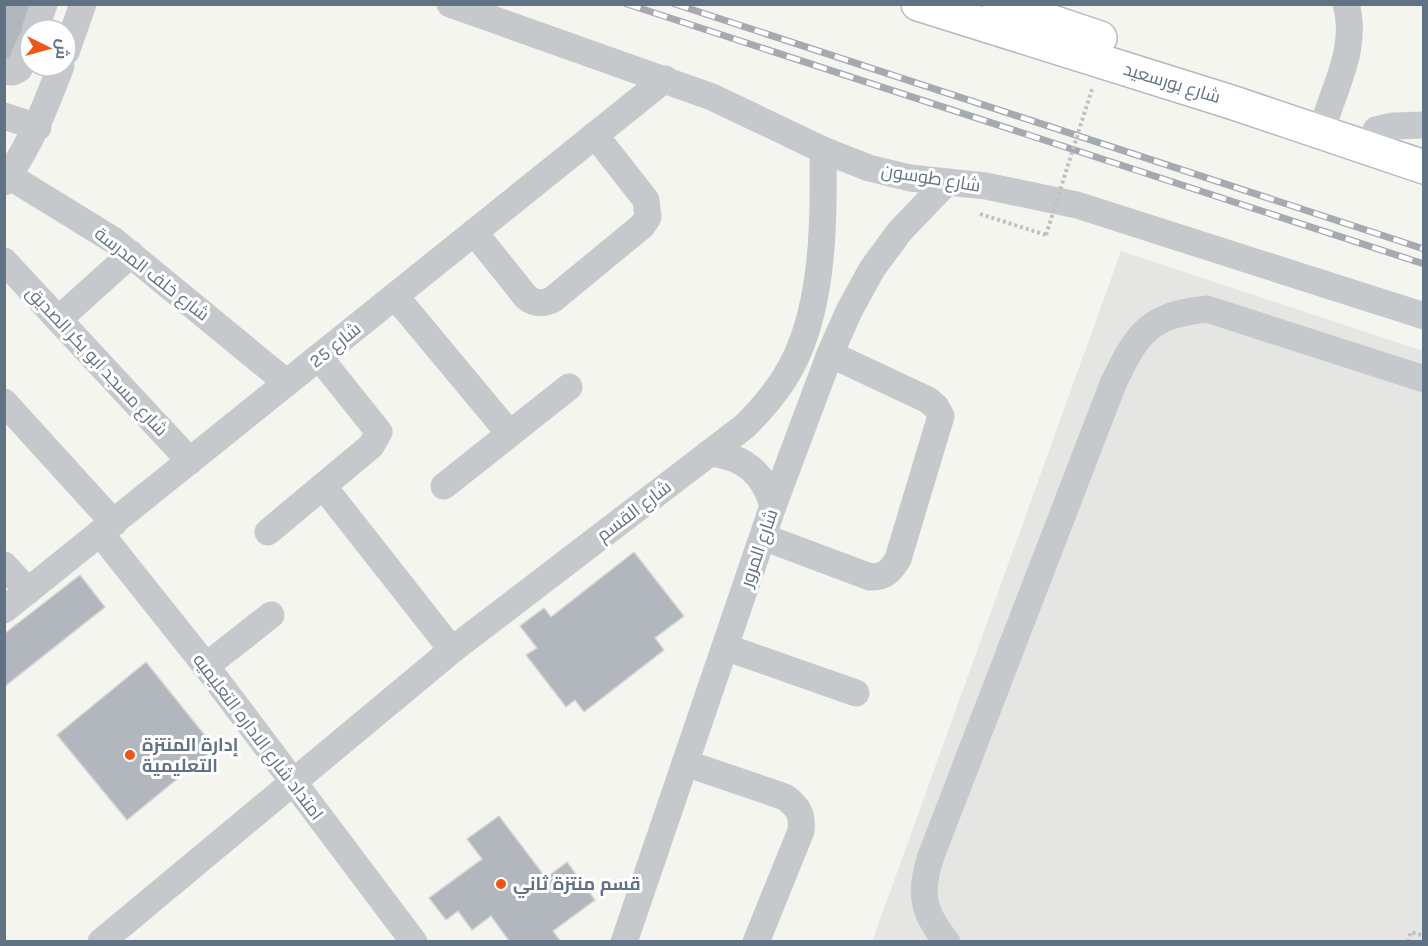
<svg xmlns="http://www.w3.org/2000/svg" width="1428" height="946" font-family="Karla,Cairo,sans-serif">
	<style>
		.built { fill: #e5e6e4 }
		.building { fill: #b1b7bd; stroke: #d6d6d3; stroke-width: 1.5 }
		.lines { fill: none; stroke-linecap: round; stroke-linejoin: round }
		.major-casing { stroke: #b6babe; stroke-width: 36 }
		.path { stroke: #bfc0c2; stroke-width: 4; stroke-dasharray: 3 3; stroke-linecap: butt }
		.minor { stroke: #c6c9cc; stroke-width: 27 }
		.major { stroke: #fff; stroke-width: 33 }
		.rail-casing { stroke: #a5aab0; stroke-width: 7 }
		.rail { stroke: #fff; stroke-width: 4.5; stroke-dasharray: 14; stroke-linecap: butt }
		.path-bridge { stroke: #bfc0c2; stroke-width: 4; stroke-dasharray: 3 3; stroke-linecap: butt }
		.poi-dot { fill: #f25513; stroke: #fff; stroke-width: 2 }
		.labels { text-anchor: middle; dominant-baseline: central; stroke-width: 6; stroke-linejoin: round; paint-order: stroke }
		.street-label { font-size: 18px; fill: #617284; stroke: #fff }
		.poi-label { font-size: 18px; font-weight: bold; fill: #617284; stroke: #fff; text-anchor: start }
	</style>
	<rect width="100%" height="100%" fill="#f5f5f0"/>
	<polygon class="built" points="1121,251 1423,351 1423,941 872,942"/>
	<g class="building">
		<polygon points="4,4 34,4 12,68 4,66"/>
		<polygon points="634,552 684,616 655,638 664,650 584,712 575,700 566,707 526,655 537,648 520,626 544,608 551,617"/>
		<polygon points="80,575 105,607 4,687 4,634"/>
		<polygon points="146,662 215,748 127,820 57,735"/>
		<polygon points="499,816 546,878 567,862 595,900 553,931 561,942 510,942 491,916 472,930 458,911 446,920 429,898 482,859 467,839"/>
	</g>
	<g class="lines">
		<g class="major-casing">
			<g id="major">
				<polyline points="918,4 1231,102 1424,167"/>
				<polyline points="999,4 1100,38"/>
			</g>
		</g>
		<g class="path">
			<polyline points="980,214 1046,235"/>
			<polyline points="1408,942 1411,932 1424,936"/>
		</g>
		<g class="minor">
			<polyline points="450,4 712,97 823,150 869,168 910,178 986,186 1077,205 1424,316"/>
			<polyline points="35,30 44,4"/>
			<polyline points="66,52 83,4"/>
			<polyline points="4,71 13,72 19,69 30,43"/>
			<path d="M1327,114C1339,78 1357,43 1346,4"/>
			<polyline points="4,116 38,127"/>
			<polyline points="1376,130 1393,126 1424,125"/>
			<polyline points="9,176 113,240 287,383"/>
			<path d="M4,182C30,146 45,108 61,66"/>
			<path d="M474,232L526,297C535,304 541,304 552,300L642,226L648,217L646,200L595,135"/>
			<polyline points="4,261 190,461"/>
			<polyline points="395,296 510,434"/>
			<polyline points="59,319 131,254"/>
			<polyline points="4,402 114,523"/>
			<path d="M709,453C743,456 764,473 773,506"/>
			<polyline points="323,486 452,650"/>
			<polyline points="444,486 569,387"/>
			<polyline points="268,532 371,446 379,432 319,357"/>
			<polyline points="100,533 206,666 414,942"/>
			<path d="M763,537L870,577C885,577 890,572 898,559L941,416L936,407L928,400L830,354"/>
			<polyline points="4,565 28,591"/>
			<polyline points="4,610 665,79"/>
			<polyline points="725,647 856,693"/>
			<polyline points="206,666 271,615"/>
			<path d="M685,763L785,797C798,807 803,814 801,831L756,942"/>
			<path d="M101,942L452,650L745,426C765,406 783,385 795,359C824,299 824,216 823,150"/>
			<polyline points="624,942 773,506 830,354 849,311 872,269 900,231 946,183"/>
			<path d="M947,942C922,912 919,892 931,856L1113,384C1137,333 1149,315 1207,309L1424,379"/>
		</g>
		<use href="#major" class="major"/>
		<g class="rail-casing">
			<g id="rail">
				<polyline points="627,4 1424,264"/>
				<polyline points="675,4 1424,249"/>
			</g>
		</g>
		<use href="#rail" class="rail"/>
		<polyline class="path-bridge" points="1046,235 1092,89"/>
	</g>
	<g class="poi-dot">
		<circle cx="130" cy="755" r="6"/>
		<circle cx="501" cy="884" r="6"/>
	</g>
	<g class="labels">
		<g class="street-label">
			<text transform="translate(1172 83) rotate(17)">شارع بورسعيد</text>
			<text transform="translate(931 178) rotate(9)">شارع طوسون</text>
			<text transform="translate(152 274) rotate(38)">شارع خلف المدرسة</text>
			<text transform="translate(335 345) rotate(-39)">شارع 25</text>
			<text transform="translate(97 361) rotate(47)">شارع مسجد ابو بكر الصديق</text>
			<text transform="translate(634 511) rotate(-37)">شارع القسم</text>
			<text transform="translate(759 548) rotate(-71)">شارع المرور</text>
			<text transform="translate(258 737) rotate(53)">امتداد شارع الاداره التعليميه</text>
		</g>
		<g class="poi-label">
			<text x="142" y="745">إدارة المنتزة<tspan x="142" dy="21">التعليمية</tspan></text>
			<text x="513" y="884">قسم منتزة ثاني</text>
		</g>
	</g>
	<rect width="1428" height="946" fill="none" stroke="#617284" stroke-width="12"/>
	<g transform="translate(48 48) rotate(95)"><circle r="28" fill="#ffffff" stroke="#c0c7ce" stroke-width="1.5"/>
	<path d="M0-4.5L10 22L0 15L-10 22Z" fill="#f25513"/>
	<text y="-9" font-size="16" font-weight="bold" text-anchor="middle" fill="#617284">ش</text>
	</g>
</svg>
